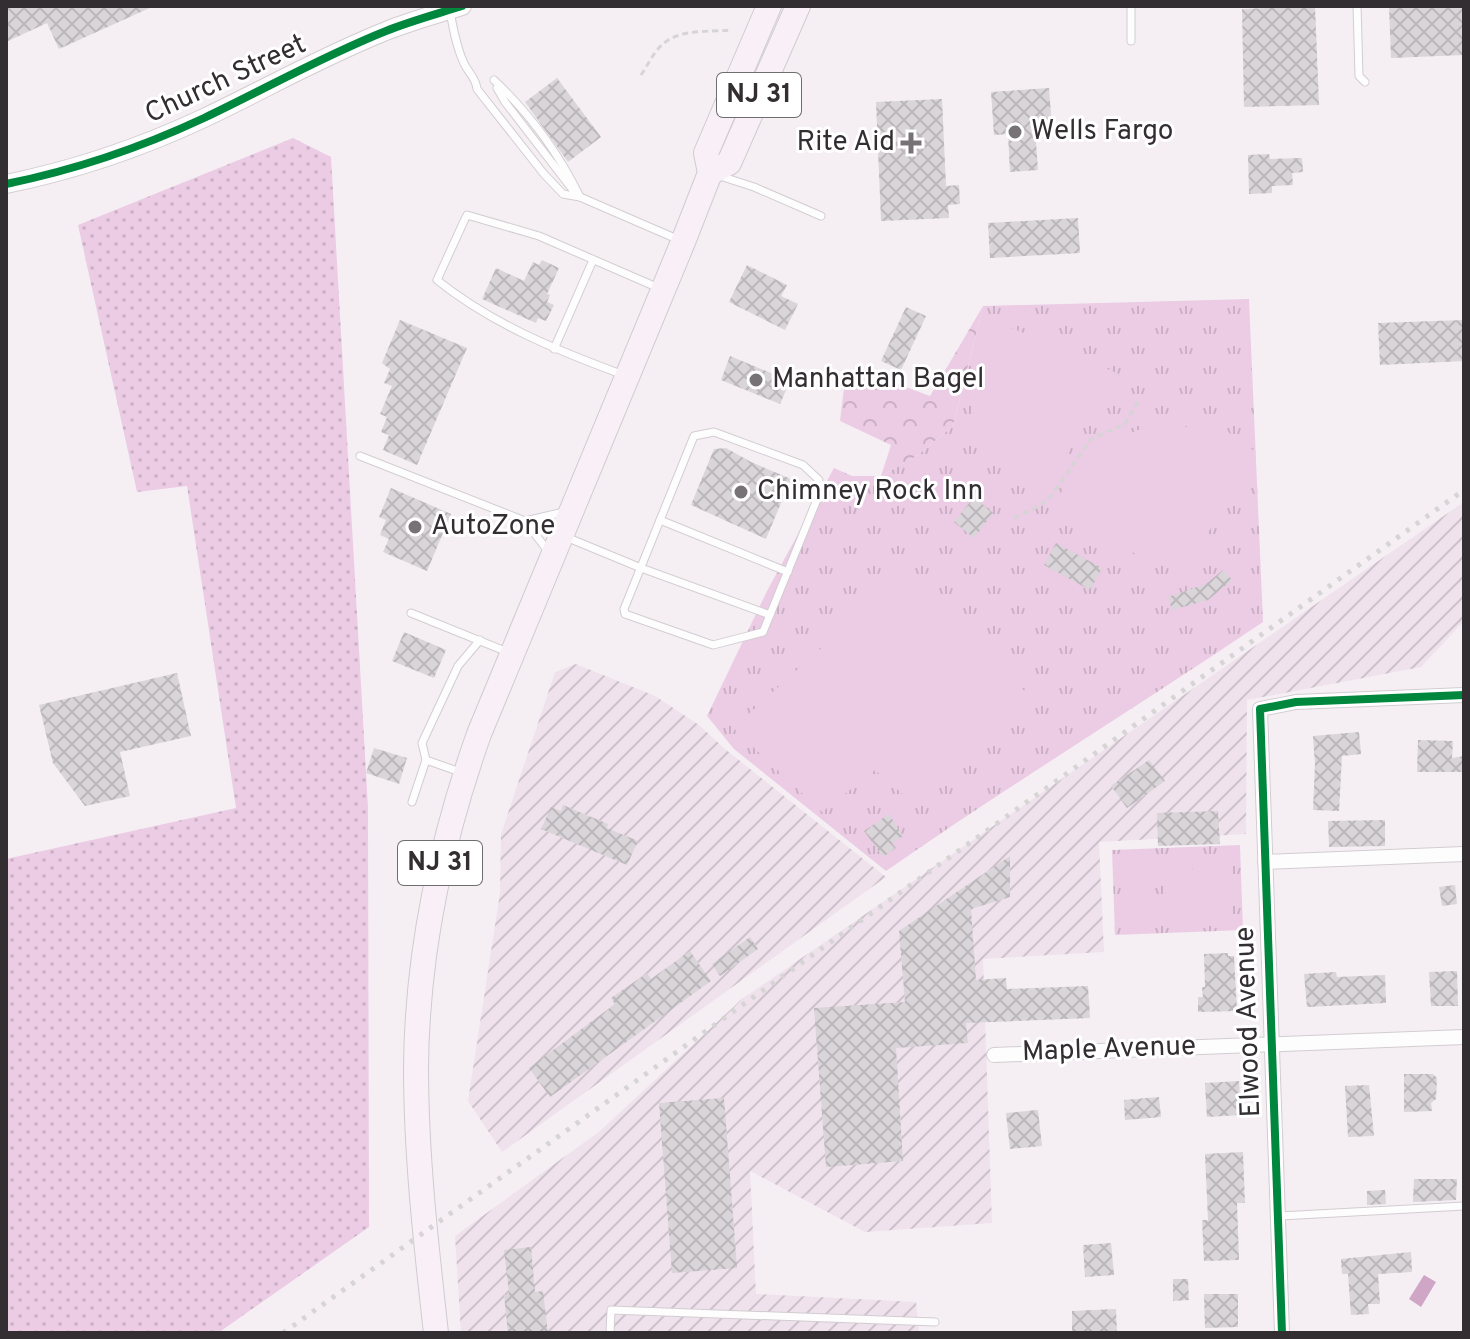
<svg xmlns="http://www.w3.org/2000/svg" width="1470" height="1339" font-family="Overpass,sans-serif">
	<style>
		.industrial { fill: url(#industrial-furrows) }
		.grass { fill: url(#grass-dots) }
		.forest { fill: url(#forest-crowns) }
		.park { fill: url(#park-tufts) }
		.pitch { fill: #ebcce4 }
		.water { fill: #cfa6c6 }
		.building { fill: url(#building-cross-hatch) }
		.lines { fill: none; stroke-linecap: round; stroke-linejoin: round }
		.service-casing { stroke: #d2cdd1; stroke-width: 9 }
		.minor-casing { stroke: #d2cdd1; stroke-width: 16 }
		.tertiary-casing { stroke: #d2cdd1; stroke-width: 20 }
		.trunk-casing { stroke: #ceccce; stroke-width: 26 }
		.path { stroke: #d6d4d5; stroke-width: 3; stroke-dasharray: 6 4; stroke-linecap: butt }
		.service { stroke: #fefdfd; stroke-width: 7 }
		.minor { stroke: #fefdfd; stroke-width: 14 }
		.tertiary { stroke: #fefdfd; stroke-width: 18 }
		.trunk { stroke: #f8f0f6; stroke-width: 24 }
		.rail { stroke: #d6d4d5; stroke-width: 5; stroke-dasharray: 4 8; stroke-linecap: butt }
		.cycleway-casing { stroke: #fff; stroke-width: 13 }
		.cycleway { stroke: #00873e; stroke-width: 8 }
		.poi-dot { fill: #777275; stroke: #fff; stroke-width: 3 }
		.labels { text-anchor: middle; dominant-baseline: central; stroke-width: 6; stroke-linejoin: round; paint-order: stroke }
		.shield { fill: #fff; stroke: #706d6f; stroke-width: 2 }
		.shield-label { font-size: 26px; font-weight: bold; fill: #332e31 }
		.street-label { font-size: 28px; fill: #332e31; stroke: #fff }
		.poi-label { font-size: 28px; fill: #332e31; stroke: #fff; text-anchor: start }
	</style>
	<defs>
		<pattern id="industrial-furrows" width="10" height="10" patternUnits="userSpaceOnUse" patternTransform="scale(2)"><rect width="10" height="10" fill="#efe2ec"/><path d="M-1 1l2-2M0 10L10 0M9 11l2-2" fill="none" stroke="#cdc2cb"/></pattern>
		<pattern id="grass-dots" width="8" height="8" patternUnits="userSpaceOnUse" patternTransform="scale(2)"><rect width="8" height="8" fill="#ebcce4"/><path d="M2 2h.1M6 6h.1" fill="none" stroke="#cab0c4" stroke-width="1.8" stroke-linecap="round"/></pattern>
		<pattern id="forest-crowns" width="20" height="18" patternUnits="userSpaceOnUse" patternTransform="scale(2)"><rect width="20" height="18" fill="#ebcce4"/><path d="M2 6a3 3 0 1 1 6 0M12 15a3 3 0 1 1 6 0" fill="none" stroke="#cab0c4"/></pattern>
		<pattern id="park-tufts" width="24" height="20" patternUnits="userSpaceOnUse" patternTransform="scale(2)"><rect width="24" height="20" fill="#ebcce4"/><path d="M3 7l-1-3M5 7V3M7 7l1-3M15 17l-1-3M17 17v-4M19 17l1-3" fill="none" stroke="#cab0c4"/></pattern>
		<pattern id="building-cross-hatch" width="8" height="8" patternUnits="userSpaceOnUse" patternTransform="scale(2)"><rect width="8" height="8" fill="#dad5d9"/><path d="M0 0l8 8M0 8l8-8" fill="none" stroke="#bcb7bb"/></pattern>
	</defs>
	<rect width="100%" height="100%" fill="#f5eff4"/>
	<g class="industrial">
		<polygon points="1464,502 1464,621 1421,667 1247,700 1246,834 1099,842 1104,952 983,959 992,1223 865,1232 750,1171 756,1294 916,1302 919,1333 461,1333 455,1236 600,1131 742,999"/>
		<polygon points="576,664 655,696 699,725 725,749 886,877 502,1152 468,1101 500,893 501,834 555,672"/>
	</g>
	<polygon class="grass" points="293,138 331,157 368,808 369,1227 218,1333 6,1333 6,859 236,808 187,486 137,492 78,225"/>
	<polygon class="forest" points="983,306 953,426 917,456 881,476 891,445 840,421 844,388 890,381 930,396"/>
	<g class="park">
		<path d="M1249,299L1263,622C1138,706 1010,785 886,871L734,749L707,716L767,591L834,468L852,476H881L917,456L953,426L983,306Z"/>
		<polygon points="1240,845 1243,930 1115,935 1112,850"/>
	</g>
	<g class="pitch">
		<polygon points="1000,323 1119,374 1045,486 999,464 975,429 968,372"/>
		<polygon points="1152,424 1225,430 1256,452 1183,575 1047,514 1088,451"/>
		<polygon points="903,574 915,586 922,578 1028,695 914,804 875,770 822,812 733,728"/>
		<polygon points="1230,857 1233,919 1204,920 1201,858"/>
		<polygon points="1192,858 1195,920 1166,921 1164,859"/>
		<polygon points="1154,860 1156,921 1128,923 1125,861"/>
	</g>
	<polygon class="water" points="1424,1275 1436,1282 1421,1307 1409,1299"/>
	<g class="building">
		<polygon points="6,6 154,6 59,49 47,23 6,42"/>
		<polygon points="1315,6 1319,105 1244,107 1242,9"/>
		<polygon points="1389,6 1464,6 1464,55 1391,58"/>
		<polygon points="557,78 601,137 568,162 525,102"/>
		<polygon points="1049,88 1052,128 1035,129 1038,170 1010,172 1008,134 994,135 991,92"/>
		<polygon points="942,99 946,186 959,185 960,204 948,205 949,218 881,221 876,102"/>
		<polygon points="1269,154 1270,159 1302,158 1303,172 1292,173 1293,185 1272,186 1272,193 1249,194 1248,155"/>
		<polygon points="1078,218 1080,253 990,258 988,223"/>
		<polygon points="542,260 559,268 547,294 550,295 547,302 554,305 546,321 538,318 536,323 482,299 496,268 524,281 533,262 539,265"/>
		<polygon points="747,265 787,285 781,296 798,304 785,330 729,302"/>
		<polygon points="906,307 926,316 901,370 881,361"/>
		<polygon points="400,320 467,348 417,465 383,450 389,435 381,432 387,417 380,414 392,386 384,383 390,369 382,363"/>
		<polygon points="1464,320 1464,361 1380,365 1378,323"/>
		<polygon points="730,356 790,381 780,404 721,380"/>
		<polygon points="726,448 751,462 791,479 766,539 691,505 714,449"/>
		<polygon points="391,488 451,514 427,571 383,552 389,539 380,535 386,520 379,517"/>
		<polygon points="974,497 993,513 974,538 954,522"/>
		<polygon points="1056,543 1102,568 1090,590 1044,565"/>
		<polygon points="1223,570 1232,580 1208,600 1172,610 1168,597 1206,584"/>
		<polygon points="404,632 446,650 434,678 392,661"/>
		<polygon points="177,673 191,736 120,752 130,796 85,806 53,763 39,705"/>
		<polygon points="1359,732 1361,754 1342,756 1339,811 1313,810 1315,764 1313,736"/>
		<polygon points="1418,740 1453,741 1452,758 1464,756 1464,772 1417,772"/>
		<polygon points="374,748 407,758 399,784 366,773"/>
		<polygon points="1149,760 1165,781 1127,808 1111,786"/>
		<polygon points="563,805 608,824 607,828 638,841 627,865 541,829 551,807 561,811"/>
		<polygon points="1218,811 1220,844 1158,846 1157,813"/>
		<polygon points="889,814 903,836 892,843 896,848 883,857 864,831"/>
		<polygon points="1385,820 1385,846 1329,847 1328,821"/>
		<polygon points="1010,856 1010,897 971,909 976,980 1006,978 1007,989 1088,986 1090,1018 966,1023 968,1043 896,1048 903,1161 826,1167 814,1008 905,1002 899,931"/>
		<polygon points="1455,885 1457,904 1442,906 1439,887"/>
		<polygon points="750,937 758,949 720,976 712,964"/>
		<polygon points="690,951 711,981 550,1097 529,1068 615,1004 611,998 647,973 651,979"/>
		<polygon points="1228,953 1228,956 1234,956 1237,1011 1198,1012 1198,997 1203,997 1202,987 1205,987 1204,954"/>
		<polygon points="1457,971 1458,1006 1431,1006 1429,972"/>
		<polygon points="1336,972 1337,977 1385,975 1386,1003 1307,1007 1304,974"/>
		<polygon points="1404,1074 1433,1074 1437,1078 1436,1099 1431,1103 1432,1111 1404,1112"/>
		<polygon points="1239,1081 1241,1115 1207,1117 1205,1083"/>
		<polygon points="1369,1085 1374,1136 1348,1137 1345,1086"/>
		<polygon points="1159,1097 1161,1117 1125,1120 1124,1100"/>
		<polygon points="724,1098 737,1268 672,1273 659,1103"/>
		<polygon points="1038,1110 1042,1146 1010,1149 1006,1113"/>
		<polygon points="1243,1152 1245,1203 1237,1203 1239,1260 1204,1261 1202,1220 1208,1220 1205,1154"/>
		<polygon points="1414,1179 1457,1179 1456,1200 1413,1202"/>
		<polygon points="1385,1190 1386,1204 1367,1205 1367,1191"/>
		<polygon points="1111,1243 1114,1275 1085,1277 1083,1245"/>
		<polygon points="531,1247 535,1292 543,1291 548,1333 508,1333 504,1295 509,1294 504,1250"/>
		<polygon points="1411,1252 1412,1272 1378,1274 1380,1304 1368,1304 1369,1314 1351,1315 1348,1274 1342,1274 1341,1259"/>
		<polygon points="1173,1279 1188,1279 1189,1300 1173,1301"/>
		<polygon points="1204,1294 1238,1294 1238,1327 1205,1328"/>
		<polygon points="1116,1309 1117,1333 1072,1333 1072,1311"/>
	</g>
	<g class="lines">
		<g class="service-casing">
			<g id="service">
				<polyline points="1131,6 1131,41"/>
				<polyline points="1357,6 1359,76 1365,82"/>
				<path d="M450,11C453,28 456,45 463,61C467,72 476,77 477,89L544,174L563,194L580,197L677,239"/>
				<path d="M494,80C529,113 559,154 580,197"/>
				<polyline points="497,88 505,102 573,190"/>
				<polyline points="720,176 754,187 821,216"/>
				<polyline points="554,349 593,260"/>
				<path d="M621,374C556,350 492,324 437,280L464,221L467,215L539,236L661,289"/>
				<polygon points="714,432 803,465 819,480 818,497 763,632 713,645 625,614 624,609 694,436"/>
				<polyline points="360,456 525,521 564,512"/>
				<polyline points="660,520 788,572"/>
				<polyline points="525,521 548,551"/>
				<polyline points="566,537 641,568 770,615"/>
				<polyline points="411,613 510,653"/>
				<polyline points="426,760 422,743 458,666 480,640"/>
				<polyline points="412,802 426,760 463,773"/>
				<polyline points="1280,1216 1464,1206"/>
				<polyline points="610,1333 611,1310 935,1322"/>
			</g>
		</g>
		<g class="minor-casing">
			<g id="minor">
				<polyline points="1265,862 1464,854"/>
				<polyline points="994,1055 1464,1037"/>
				<polyline points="1282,1333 1260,709 1296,702 1464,695"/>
			</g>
		</g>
		<g class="tertiary-casing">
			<path id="tertiary" d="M6,184C75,170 140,148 204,118C265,89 323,56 386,31C411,21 437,14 462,6"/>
		</g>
		<g class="trunk-casing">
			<g id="trunk">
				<polyline points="710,173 729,163 798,6"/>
				<path d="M436,1333C426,1244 416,1156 416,1067C417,953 441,841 479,734L683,242L710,173L706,153L769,6"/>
			</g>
		</g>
		<g class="path">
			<path d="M641,75C648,65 654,51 663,44C679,29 709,32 730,30"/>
			<polyline points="1014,518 1041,505 1051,496 1091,439 1125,424 1140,398"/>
		</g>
		<use href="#service" class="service"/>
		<use href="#minor" class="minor"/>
		<use href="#tertiary" class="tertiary"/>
		<use href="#trunk" class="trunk"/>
		<polyline class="rail" points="283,1333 1464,490"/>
		<g class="cycleway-casing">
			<g id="cycleway">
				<path d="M6,184C75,170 140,148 204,118C265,89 323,56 386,31C411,21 437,14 462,6"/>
				<polyline points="1282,1333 1260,709 1296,702 1464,695"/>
			</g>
		</g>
		<use href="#cycleway" class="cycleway"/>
	</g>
	<g class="poi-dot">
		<circle cx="1015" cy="132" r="8"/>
		<path d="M907 131h8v8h8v8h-8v8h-8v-8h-8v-8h8z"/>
		<circle cx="756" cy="380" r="8"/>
		<circle cx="741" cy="492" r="8"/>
		<circle cx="415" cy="527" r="8"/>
	</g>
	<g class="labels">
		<g class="shield">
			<rect x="717" y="73" width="84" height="44" rx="6"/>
			<rect x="398" y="841" width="84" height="44" rx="6"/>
		</g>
		<g class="shield-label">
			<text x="759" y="95">NJ 31</text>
			<text x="440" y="863">NJ 31</text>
		</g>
		<g class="street-label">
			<text transform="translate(226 80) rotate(-25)">Church Street</text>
			<text transform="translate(1249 1022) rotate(-92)">Elwood Avenue</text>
			<text transform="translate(1109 1050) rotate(-2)">Maple Avenue</text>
		</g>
		<g class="poi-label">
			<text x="1031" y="132">Wells Fargo</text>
			<text x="895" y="143" text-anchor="end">Rite Aid</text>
			<text x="772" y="380">Manhattan Bagel</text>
			<text x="757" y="492">Chimney Rock Inn</text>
			<text x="431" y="527">AutoZone</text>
		</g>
	</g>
	<rect width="1470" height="1339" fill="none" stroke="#332e31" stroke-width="16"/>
</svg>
